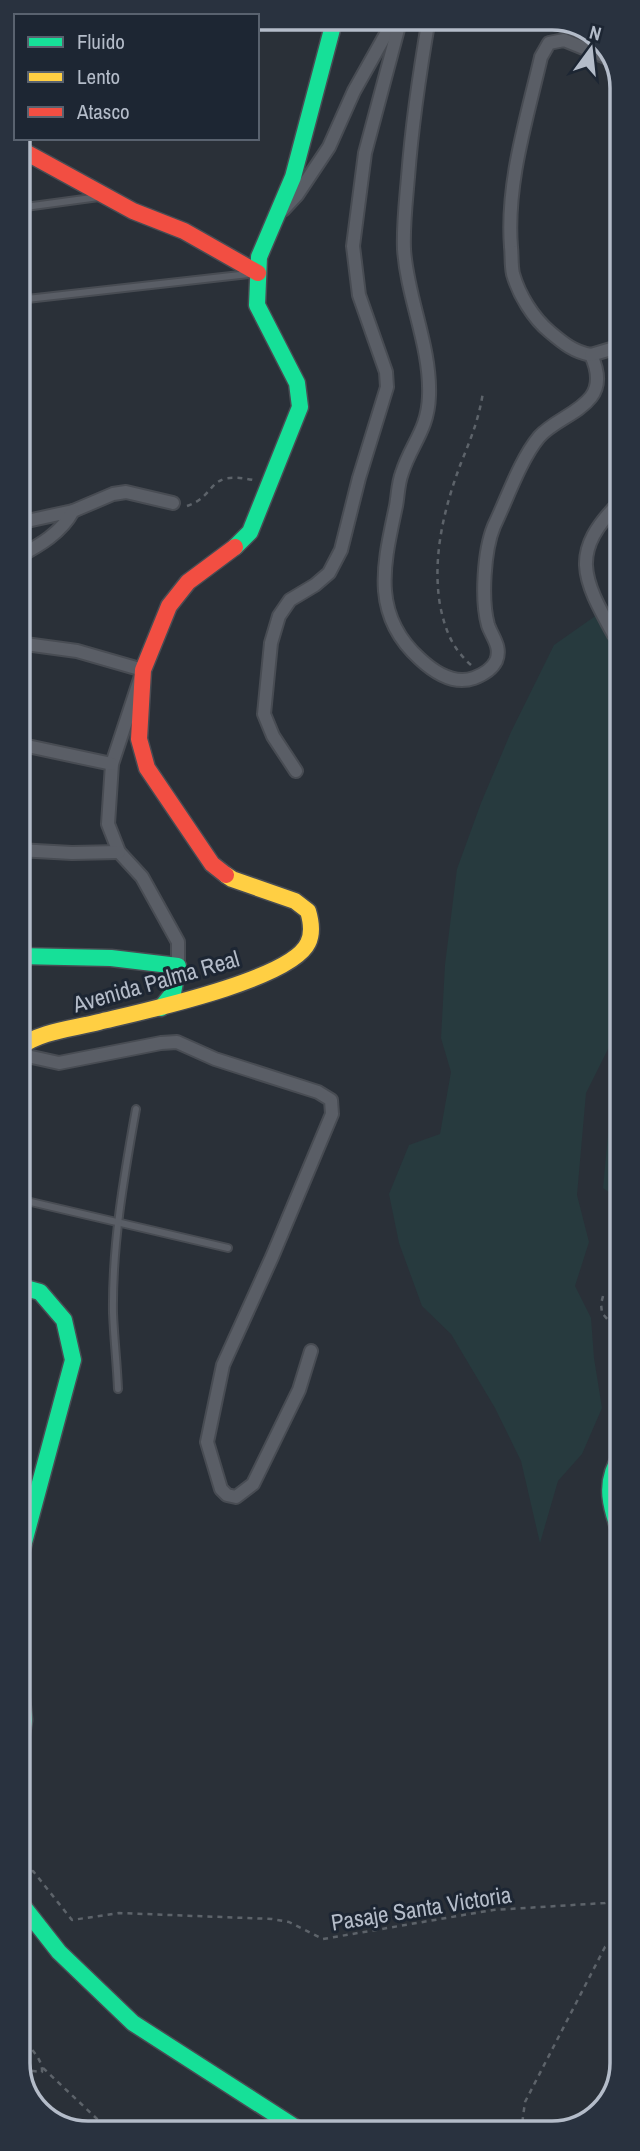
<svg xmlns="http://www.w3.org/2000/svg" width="640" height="2151" font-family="'Archivo Narrow',sans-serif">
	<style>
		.green { fill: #273a3e }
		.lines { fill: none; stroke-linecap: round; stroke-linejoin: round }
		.lane-casing { stroke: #484c53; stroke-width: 10 }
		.street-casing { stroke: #484c53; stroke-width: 16 }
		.fast-casing { stroke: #484c53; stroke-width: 19 }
		.slow-casing { stroke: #484c53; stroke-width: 19 }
		.jam-casing { stroke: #484c53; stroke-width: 19 }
		.path { stroke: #5d636a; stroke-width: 2.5; stroke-dasharray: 5 5; stroke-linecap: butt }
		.lane { stroke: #5a5e66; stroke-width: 6 }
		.street { stroke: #5a5e66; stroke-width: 12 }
		.fast { stroke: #16e098; stroke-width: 16 }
		.slow { stroke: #ffcf43; stroke-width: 16 }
		.jam { stroke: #f24e42; stroke-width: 16 }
		.labels { text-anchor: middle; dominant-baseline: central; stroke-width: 6; stroke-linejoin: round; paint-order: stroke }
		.street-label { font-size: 23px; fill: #b4bcc9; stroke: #1d2633 }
		.rim { fill: none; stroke: #b4bcc9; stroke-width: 3.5 }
	</style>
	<rect width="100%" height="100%" fill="#2a3038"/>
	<g class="green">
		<polygon points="621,598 622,1021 586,1093 577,1195 589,1242 575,1286 591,1318 594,1358 602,1408 582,1454 558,1481 540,1543 521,1461 495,1408 451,1334 422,1306 399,1243 389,1194 409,1145 440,1134 451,1072 441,1038 445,965 457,869 481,803 511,732 554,645"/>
		<polygon points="622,1049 622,1201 603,1188 616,1051"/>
	</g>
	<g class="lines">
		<g class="lane-casing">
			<g id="lane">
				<polyline points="18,208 99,197"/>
				<polyline points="18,300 249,274"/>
				<polyline points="18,1199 228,1248"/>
				<path d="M118,1389C117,1364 114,1338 113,1313C112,1245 124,1176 136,1109"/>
			</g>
		</g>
		<g class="street-casing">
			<g id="street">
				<path d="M429,18C420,70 412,124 408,177C406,201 403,225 404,249C407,298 431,346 429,396C428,430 411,444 402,473C398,483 398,495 396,506C384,563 370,614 420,659C435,673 454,685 474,678C482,675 492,669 496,661C502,647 492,637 488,625C481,600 484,550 494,526C507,499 520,460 539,437C553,421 578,414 591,397C601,384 597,368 591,355C574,352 563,343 550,332C533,318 519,295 513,274C511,265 512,255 511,247C506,183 527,118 541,57L549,43L564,40L613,60"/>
				<polyline points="283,210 297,195 329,147 354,91 395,18"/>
				<polyline points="591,355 621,346"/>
				<polyline points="18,523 73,511 113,494 126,492 173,503"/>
				<path d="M18,557C40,545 61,533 73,511"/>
				<path d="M614,635C582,577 569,552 621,501"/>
				<polyline points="18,643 77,651 143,670 112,764 108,824 119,852 142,877 178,942 178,966"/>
				<polyline points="18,744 112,764"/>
				<polyline points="296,771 273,736 264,714 271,643 279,616 290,600 315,585 329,573 341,550 359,478 387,387 386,372 359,295 353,246 365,153 401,18"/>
				<polyline points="18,850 72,853 119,852"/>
				<polyline points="18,1054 59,1063 161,1043 177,1042 215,1059 318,1092 331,1100 332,1114 272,1257 223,1365 207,1442 221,1489 227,1495 236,1497 253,1484 299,1390 311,1351"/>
			</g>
		</g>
		<g class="fast-casing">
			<g id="fast">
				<polyline points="235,547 250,532 300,407 297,383 257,305 259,257 293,177 335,18"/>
				<polyline points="18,956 111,958 178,966 173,993 161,1008"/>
				<polyline points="18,1286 40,1292 64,1320 73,1360 19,1561"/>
				<path d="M622,1455C602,1482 611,1509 622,1538"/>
				<polyline points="19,1670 24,1720 19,1753"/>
				<polyline points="19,1901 59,1952 133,2023 304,2133"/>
			</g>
		</g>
		<g class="slow-casing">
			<path id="slow" d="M18,1048C41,1031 71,1029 99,1022C140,1012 291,980 308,943C313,933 311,921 308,911L295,901L232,879L226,875"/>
		</g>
		<g class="jam-casing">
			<g id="jam">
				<polyline points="18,148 133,211 184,231 258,273"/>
				<polyline points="226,875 212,864 147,768 139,739 143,670 169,606 188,582 235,547"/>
			</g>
		</g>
		<g class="path">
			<path d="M187,506C219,495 205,470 253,480"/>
			<path d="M471,665C452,648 445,630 440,605C432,557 444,508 461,463C471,438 479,419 483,392"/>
			<polyline points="603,1296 601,1304 602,1313 615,1328 617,1345 617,1431 622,1438"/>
			<polyline points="27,1886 25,1873 33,1871 72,1920 119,1913 272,1919 289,1922 323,1939 493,1910 605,1903 622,1898"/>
			<path d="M19,2035C28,2046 43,2058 42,2072L24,2070L30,2084H23"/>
			<polyline points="43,2068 112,2133"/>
			<polyline points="521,2132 525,2102 605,1947 622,1944"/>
		</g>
		<use href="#lane" class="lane"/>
		<use href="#street" class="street"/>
		<use href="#fast" class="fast"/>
		<use href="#slow" class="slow"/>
		<use href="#jam" class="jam"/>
	</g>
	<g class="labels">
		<g class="street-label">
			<text transform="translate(156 981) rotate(-16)">Avenida Palma Real</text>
			<text transform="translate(421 1908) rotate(-9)">Pasaje Santa Victoria</text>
		</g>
	</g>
	<path d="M0 0H640V2151H0ZM88 30H552A58 58 0 0 1 610 88V2063A58 58 0 0 1 552 2121H88A58 58 0 0 1 30 2063V88A58 58 0 0 1 88 30Z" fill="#29323f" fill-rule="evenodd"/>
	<path class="rim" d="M88 30H552A58 58 0 0 1 610 88V2063A58 58 0 0 1 552 2121H88A58 58 0 0 1 30 2063V88A58 58 0 0 1 88 30Z"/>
	<rect x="14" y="14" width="245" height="126" fill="#1d2633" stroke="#59626f" stroke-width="2"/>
	<rect x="28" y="37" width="35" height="10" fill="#16e098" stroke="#59626f" stroke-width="2"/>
	<text x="77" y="49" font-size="21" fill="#b4bcc9">Fluido</text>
	<rect x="28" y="72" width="35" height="10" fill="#ffcf43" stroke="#59626f" stroke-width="2"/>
	<text x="77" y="84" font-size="21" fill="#b4bcc9">Lento</text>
	<rect x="28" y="107" width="35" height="10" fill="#f24e42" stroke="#59626f" stroke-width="2"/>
	<text x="77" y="119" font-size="21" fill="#b4bcc9">Atasco</text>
	<g transform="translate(591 49) rotate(15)" stroke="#1d2633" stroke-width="5" paint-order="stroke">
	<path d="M0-5L12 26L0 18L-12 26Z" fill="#b4bcc9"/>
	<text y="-10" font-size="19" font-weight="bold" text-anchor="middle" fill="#b4bcc9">N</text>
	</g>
</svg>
